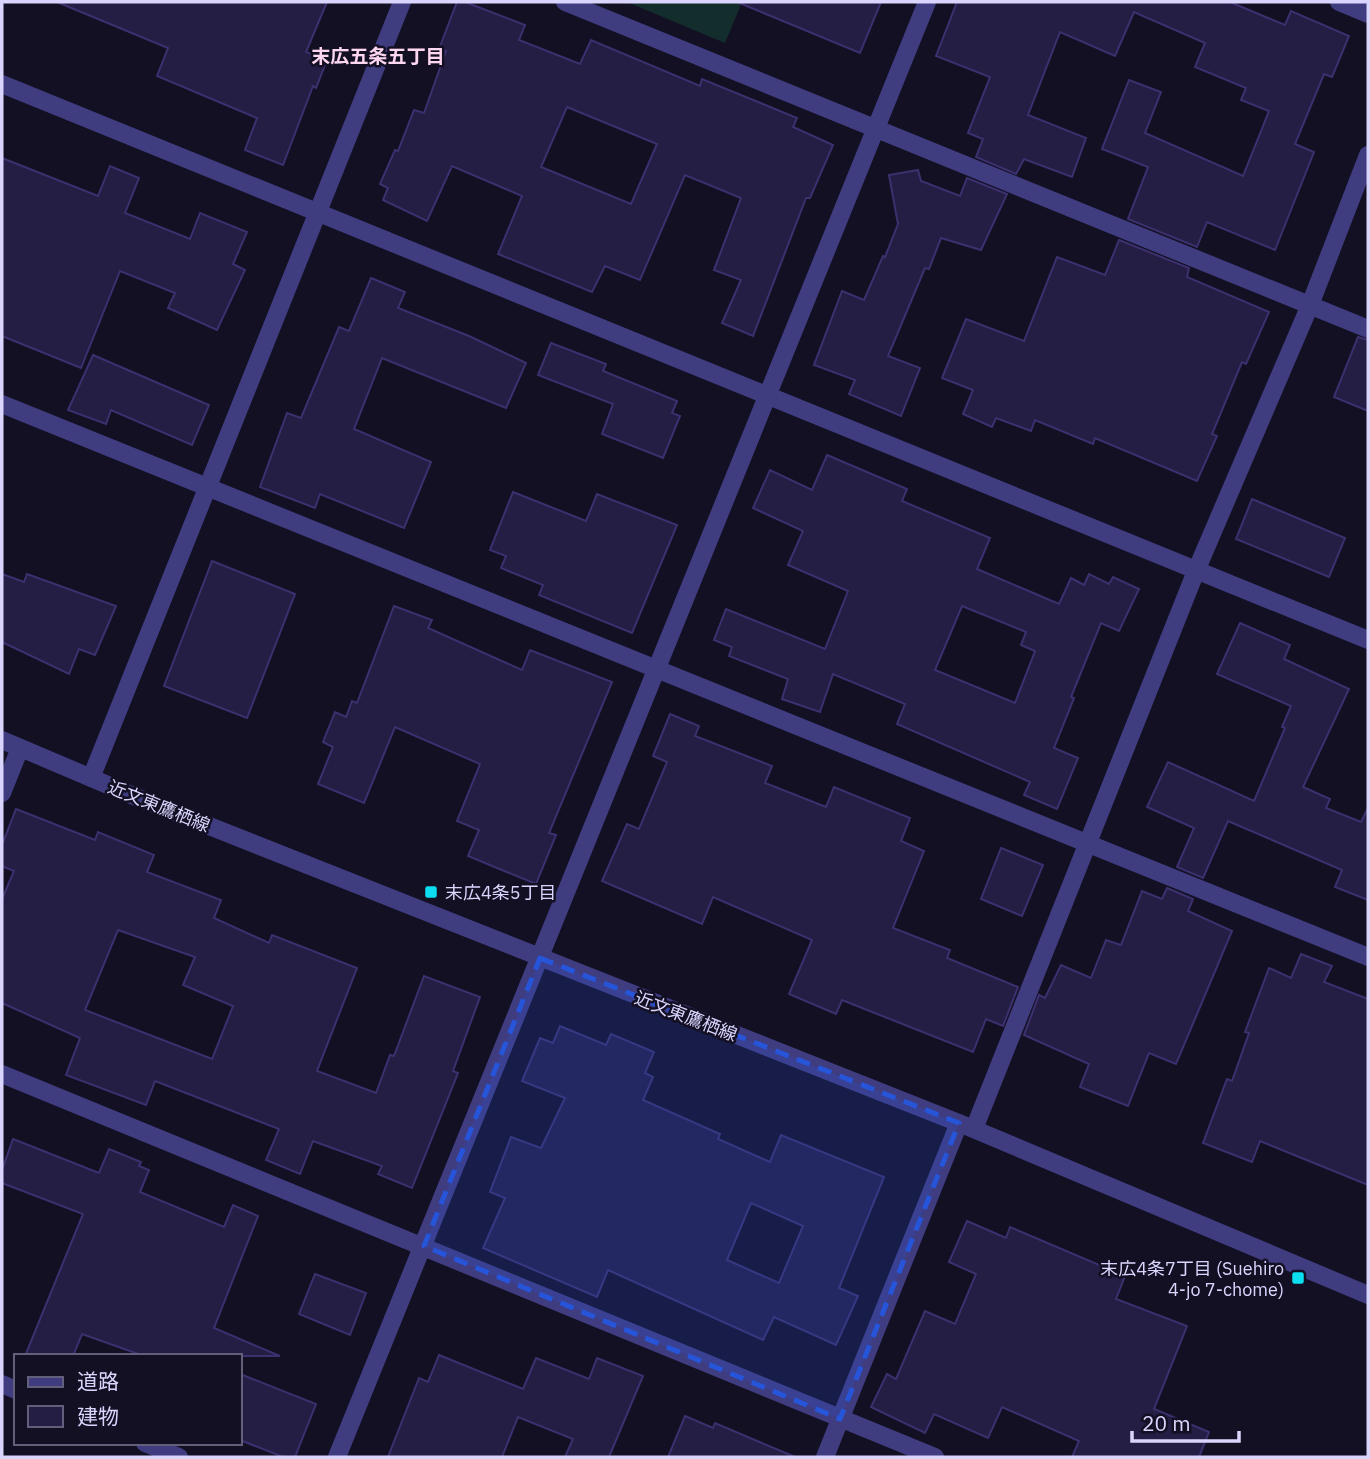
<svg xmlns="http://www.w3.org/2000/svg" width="1370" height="1459" font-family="'IBM Plex Sans','Noto Sans JP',sans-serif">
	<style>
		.green { fill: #132d2c }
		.building { fill: #241d44; stroke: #3c306e; stroke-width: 2; fill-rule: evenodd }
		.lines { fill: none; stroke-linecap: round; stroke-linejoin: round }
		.minor { stroke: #3f3d80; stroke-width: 18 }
		.marked { fill: #2655da; fill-opacity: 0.2; stroke: #2655da; stroke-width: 5; stroke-dasharray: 14 9; stroke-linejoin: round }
		.poi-dot { fill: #0dddf0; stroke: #131024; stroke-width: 2.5 }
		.labels { text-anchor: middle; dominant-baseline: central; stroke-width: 5; stroke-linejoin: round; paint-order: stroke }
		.street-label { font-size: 18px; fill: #d9d5fd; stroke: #131024 }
		.poi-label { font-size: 18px; fill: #d9d5fd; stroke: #131024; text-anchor: start }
		.neighbourhood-label { font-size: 19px; font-weight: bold; fill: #fdd7ef; stroke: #131024 }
	</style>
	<rect width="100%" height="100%" fill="#131024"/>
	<polygon class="green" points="627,2 742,2 725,43"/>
	<g class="building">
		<polygon points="57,2 327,2 306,52 327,60 316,88 313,86 283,165 245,150 257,118 157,76 168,48"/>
		<path d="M457,2H465L525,25L519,40L580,64L591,40L700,86L702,79L797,118L793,127L833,145L810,198H806L753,336L722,323L741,280L714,270L741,198L685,175L640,280L605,266L592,292L498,254L522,196L452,166L427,221L383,200L388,188L380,184L395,150L398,151L414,110L424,113L446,51L439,49ZM567,107L657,144L631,204L541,167Z"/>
		<polygon points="737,2 881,2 860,53"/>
		<polygon points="957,2 1230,2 1285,25 1291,11 1349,36 1332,77 1324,74 1295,144 1314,152 1275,250 1207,222 1197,247 1128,219 1148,167 1102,149 1129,80 1161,92 1145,133 1243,176 1269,111 1241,100 1246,88 1195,67 1205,43 1134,12 1115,56 1060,32 1028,115 1086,138 1072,177 1024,159 1016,174 976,157 983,139 968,133 990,77 936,56"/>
		<polygon points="2,158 98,196 110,166 139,178 125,213 190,239 200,213 247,232 233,264 245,270 217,330 168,308 175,293 120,271 81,368 2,336"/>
		<polygon points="918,170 921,181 960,196 967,178 1007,194 981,250 941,238 929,269 925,268 888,356 920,368 901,416 849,394 855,380 814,365 842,291 864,300 883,256 885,257 898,224 889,175"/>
		<polygon points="1119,240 1189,268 1187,277 1269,312 1246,364 1242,362 1212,434 1217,436 1197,481 1095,438 1093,444 1035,420 1031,431 996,418 992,427 963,414 973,390 942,378 966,319 1024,341 1057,257 1105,275"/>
		<polygon points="371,278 405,292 398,308 469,336 526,363 506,408 382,358 354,429 431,462 404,528 320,494 315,508 260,487 287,413 301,418 339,327 349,331"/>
		<polygon points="1358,337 1368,340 1368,411 1334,397"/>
		<polygon points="551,343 606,364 603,371 677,401 672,413 680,416 663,458 602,434 613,404 538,375"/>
		<polygon points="93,355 209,405 192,445 111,410 106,424 68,410"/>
		<path d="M827,455L907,489L902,501L990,538L977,569L1059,604L1071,578L1084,585L1089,574L1109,584L1113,577L1139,589L1119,631L1101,623L1071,697L1074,698L1054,748L1078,758L1057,809L1024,795L1030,782L897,724L905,704L833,674L820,712L782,699L788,679L729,656L732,647L714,640L726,609L825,649L848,591L788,565L803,531L753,508L770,470L812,490ZM962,606L1026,632L1021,645L1035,651L1015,703L935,670Z"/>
		<polygon points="513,492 586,521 597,494 677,525 632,633 539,595 543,585 501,568 506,556 490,550"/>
		<polygon points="1252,499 1345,538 1329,577 1236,539"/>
		<polygon points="212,561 295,594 247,718 164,686"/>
		<polygon points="2,574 24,582 27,574 116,606 95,655 79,649 69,674 2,642"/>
		<polygon points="394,606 432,620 428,628 522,670 530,650 612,682 549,833 556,835 536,884 468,856 479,830 457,821 480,764 395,727 364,803 318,784 333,747 323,742 335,712 346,717 352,701 357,703"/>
		<polygon points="1240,623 1290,645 1284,659 1349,689 1303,787 1330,799 1326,808 1361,822 1368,808 1368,900 1335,887 1342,870 1228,821 1203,878 1177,867 1194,828 1147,807 1168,762 1254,801 1285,728 1282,727 1291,706 1217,674"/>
		<polygon points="670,714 699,726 695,736 772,766 765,783 826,807 834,787 910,818 901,841 924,851 893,928 950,950 947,958 1018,987 1003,1026 986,1019 973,1052 842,1000 836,1014 789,994 812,940 713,897 702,924 602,881 627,824 639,829 667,762 653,756"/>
		<path d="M16,809L95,840L98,832L154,855L147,872L221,900L214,918L269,943L272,935L357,968L317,1071L376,1093L390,1055L394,1056L424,976L480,997L453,1071L458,1073L412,1188L378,1174L382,1166L313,1141L300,1174L266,1160L279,1129L155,1081L146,1105L66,1075L80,1038L2,1003V899L14,871L2,866V845ZM118,930L195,957L183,985L233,1006L212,1059L85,1010Z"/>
		<polygon points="1001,848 1043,865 1022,916 981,899"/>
		<polygon points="1167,888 1193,899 1188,911 1232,931 1176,1064 1149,1053 1128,1106 1080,1087 1089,1064 1024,1035 1039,995 1045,998 1061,965 1091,978 1106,940 1121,945 1142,891 1162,899"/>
		<polygon points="1301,954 1332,966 1324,982 1368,999 1368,1185 1260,1141 1252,1162 1203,1143 1227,1079 1232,1081 1249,1033 1245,1032 1269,968 1291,978"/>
		<path d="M560,1026L606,1045L611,1034L654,1052L645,1073L653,1077L643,1100L720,1134L718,1139L770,1162L781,1135L884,1177L839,1288L858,1296L836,1345L774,1317L763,1340L608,1270L597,1297L483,1248L505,1198L490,1192L511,1137L541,1148L565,1098L522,1081L540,1038L553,1043ZM751,1203L803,1226L779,1283L727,1260Z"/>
		<polygon points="13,1139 99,1173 109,1149 141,1162 139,1166 149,1170 140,1192 224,1227 233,1205 258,1216 214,1328 280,1356 144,1356 82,1334 73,1356 25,1356 83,1214 2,1183 2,1170"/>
		<polygon points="967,1221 1006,1238 1010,1227 1125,1276 1116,1299 1187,1326 1154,1409 1209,1432 1199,1457 1072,1457 1079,1441 1002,1407 988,1438 934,1414 925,1433 871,1407 887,1374 896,1379 925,1311 955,1324 976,1274 949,1262"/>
		<polygon points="315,1274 366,1293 350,1335 299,1314"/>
		<polygon points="439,1355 523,1389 536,1358 589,1379 597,1358 643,1376 609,1457 565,1457 573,1439 518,1417 502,1457 388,1457 419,1378 428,1382"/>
		<polygon points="240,1374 316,1404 295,1457 283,1457 240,1440"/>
		<polygon points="685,1416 713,1428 715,1423 795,1457 668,1457"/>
	</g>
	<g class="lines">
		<g class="minor">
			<polyline points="565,2 1368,329"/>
			<polyline points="1339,2 1368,14"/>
			<polyline points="2,84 1368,640"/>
			<polyline points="2,404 1368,957"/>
			<polyline points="2,740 136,797 959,1123 1368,1295"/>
			<polyline points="91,778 402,2"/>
			<polyline points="2,793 20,748"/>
			<polyline points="2,1074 935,1457"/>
			<polyline points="974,1129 1196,571 1310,305 1368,155"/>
			<polyline points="2,1384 16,1390"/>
			<polyline points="145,1443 179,1457"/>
			<polyline points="337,1457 927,2"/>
			<polyline points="825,1457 959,1123"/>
		</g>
	</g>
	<path class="marked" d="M540,958L959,1123L840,1419L424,1246Z"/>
	<g class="poi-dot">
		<rect x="424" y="885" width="14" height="14" rx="3.5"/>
		<rect x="1291" y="1271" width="14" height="14" rx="3.5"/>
	</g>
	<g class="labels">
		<g class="street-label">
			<text transform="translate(159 806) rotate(22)">近文東鷹栖線</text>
			<text transform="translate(686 1016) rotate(21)">近文東鷹栖線</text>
		</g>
		<g class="poi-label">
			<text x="445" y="892">末広4条5丁目</text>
			<text x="1284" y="1268" text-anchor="end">末広4条7丁目 (Suehiro<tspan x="1284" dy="21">4-jo 7-chome)</tspan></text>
		</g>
		<g class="neighbourhood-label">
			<text x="378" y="56">末広五条五丁目</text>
		</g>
	</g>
	<rect width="1370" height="1459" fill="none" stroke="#d9d5fd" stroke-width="7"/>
	<rect x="14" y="1354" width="228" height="91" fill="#131024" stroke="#625f7b" stroke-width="2"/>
	<rect x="28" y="1377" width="35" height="10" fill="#3f3d80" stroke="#625f7b" stroke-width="2"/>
	<text x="77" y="1389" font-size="21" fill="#d9d5fd">道路</text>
	<rect x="28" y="1406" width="35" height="21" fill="#241d44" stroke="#625f7b" stroke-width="2"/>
	<text x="77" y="1424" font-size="21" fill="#d9d5fd">建物</text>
	<path d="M1132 1431v10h107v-10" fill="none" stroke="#d9d5fd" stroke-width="3.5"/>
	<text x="1142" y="1431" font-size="21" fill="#d9d5fd" stroke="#131024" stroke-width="5" paint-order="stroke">20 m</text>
</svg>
